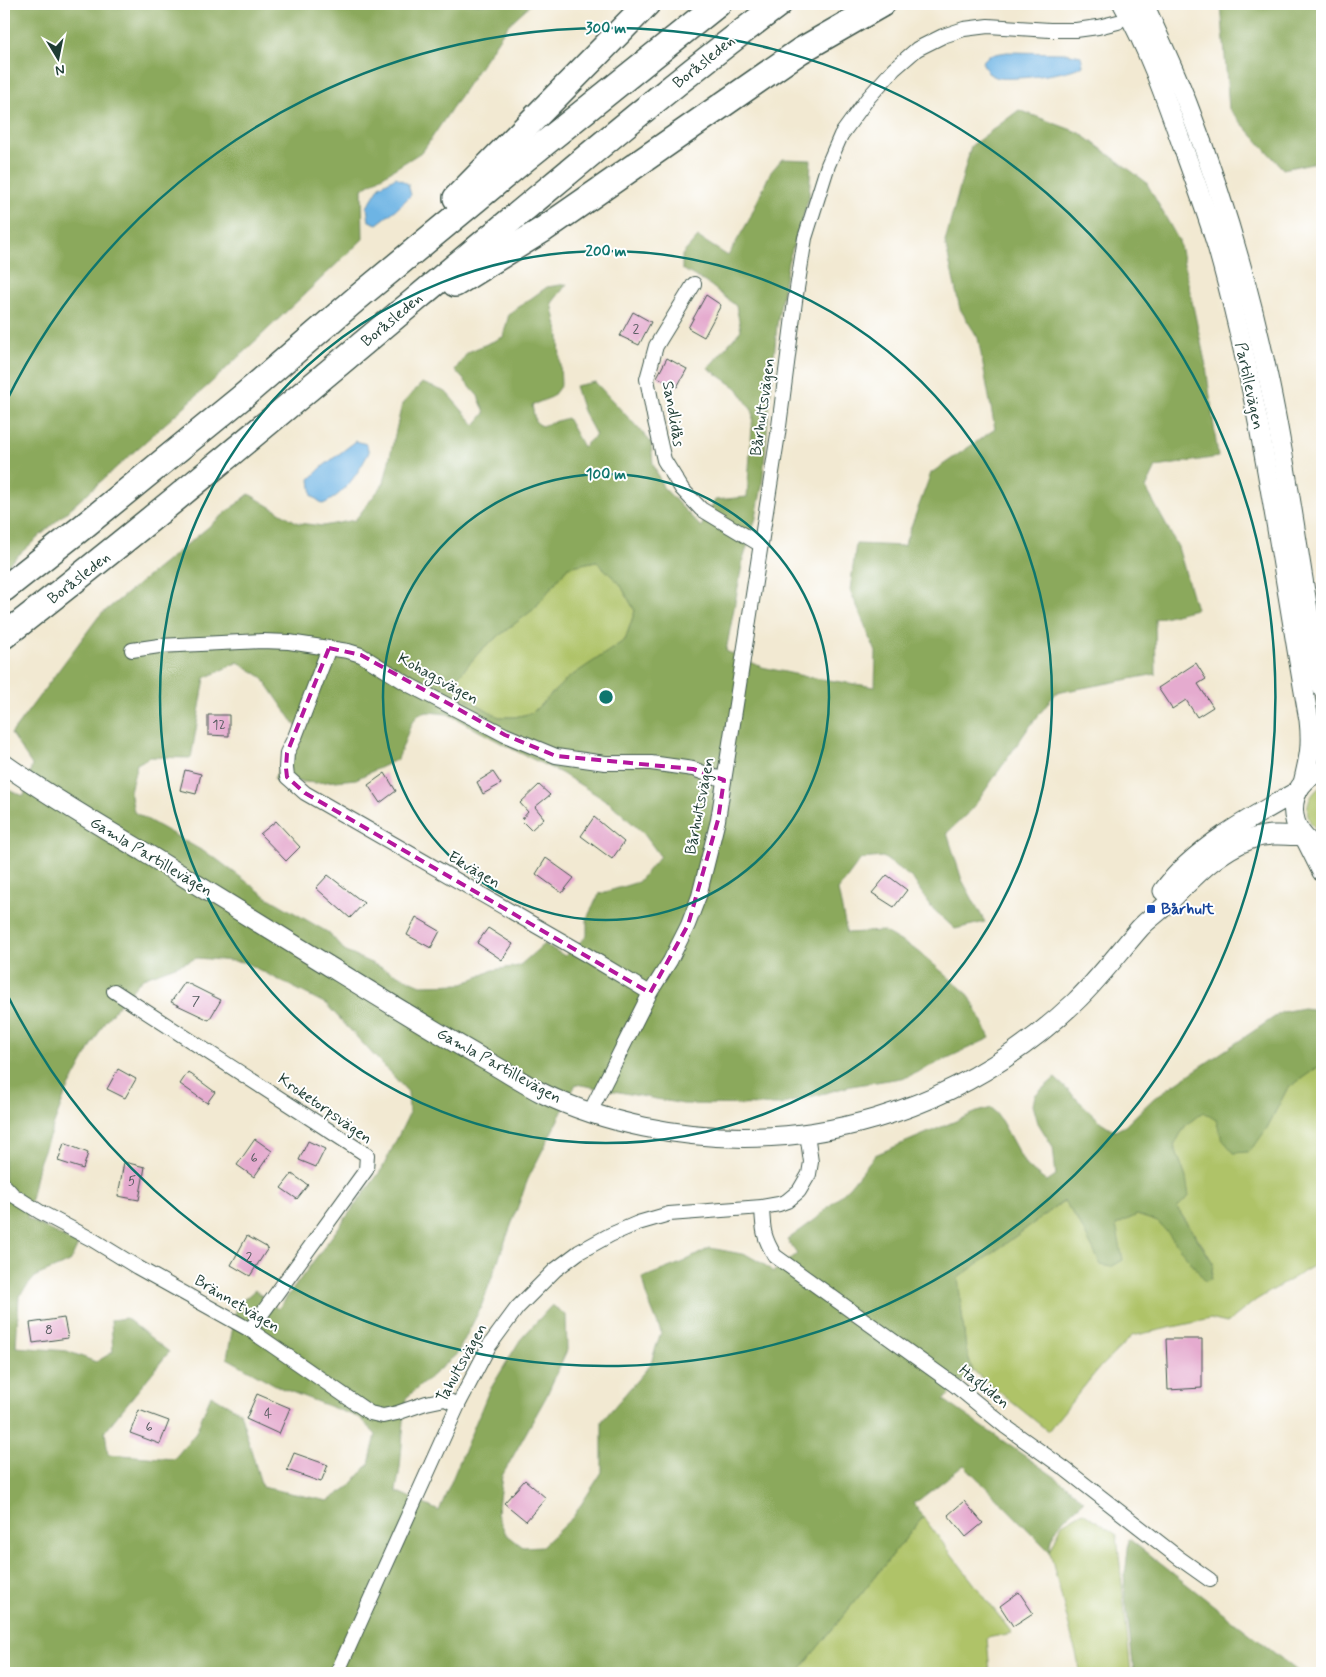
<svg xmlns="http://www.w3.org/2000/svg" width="1326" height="1677" font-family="Mynerve,sans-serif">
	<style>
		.green { fill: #afc368; stroke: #67804e }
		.forest { fill: #8ba95c; stroke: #557348; fill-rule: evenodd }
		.water { fill: #6db4e4; stroke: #46788c }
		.building { fill: #e5abcf }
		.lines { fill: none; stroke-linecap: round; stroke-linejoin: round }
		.street-casing { stroke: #3f574c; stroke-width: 16 }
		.secondary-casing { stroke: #3f574c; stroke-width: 21 }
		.highway-casing { stroke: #3f574c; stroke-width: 28 }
		.street { stroke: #fff; stroke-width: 14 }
		.secondary { stroke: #fff; stroke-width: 19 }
		.highway { stroke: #fff; stroke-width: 25 }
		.marked { fill: none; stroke: #b5179e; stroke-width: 4; stroke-dasharray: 10 6; stroke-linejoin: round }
		.ring { fill: none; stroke: #0f766e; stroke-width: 2.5 }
		.transit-dot { fill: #1a4fb4; stroke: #fff; stroke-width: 2 }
		.labels { text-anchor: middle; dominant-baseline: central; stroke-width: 4; stroke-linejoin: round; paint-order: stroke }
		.number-label { font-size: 14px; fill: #50585b }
		.street-label { font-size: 16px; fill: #1f3d34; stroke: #fff }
		.transit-label { font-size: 16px; font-weight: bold; fill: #164399; stroke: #fff; text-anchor: start }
		.centre { fill: #0f766e; stroke: #fff; stroke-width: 2.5 }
		.ring-label { font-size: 15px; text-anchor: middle; font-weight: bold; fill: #0f766e; stroke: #fff; stroke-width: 4; stroke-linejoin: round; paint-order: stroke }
	</style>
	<rect width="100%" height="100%" fill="#fff"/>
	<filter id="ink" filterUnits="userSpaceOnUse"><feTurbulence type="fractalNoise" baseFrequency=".02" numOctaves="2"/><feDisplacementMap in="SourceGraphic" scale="10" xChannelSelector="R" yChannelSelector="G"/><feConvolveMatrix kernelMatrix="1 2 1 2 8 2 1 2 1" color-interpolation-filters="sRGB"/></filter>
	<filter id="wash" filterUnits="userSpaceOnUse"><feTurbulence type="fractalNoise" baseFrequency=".0096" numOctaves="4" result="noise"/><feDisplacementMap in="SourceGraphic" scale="20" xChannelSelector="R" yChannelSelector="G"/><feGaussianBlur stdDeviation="1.12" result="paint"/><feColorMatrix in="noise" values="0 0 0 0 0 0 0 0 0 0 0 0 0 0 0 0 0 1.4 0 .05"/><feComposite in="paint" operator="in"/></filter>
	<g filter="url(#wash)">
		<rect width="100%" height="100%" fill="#f2e9d2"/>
		<g class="green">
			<polygon points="596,561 620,584 635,611 625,640 567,679 532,713 515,717 499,717 461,695 454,681 483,648 534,609 568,567"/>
			<path d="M1322,786V833C1302,823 1303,797 1322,786Z"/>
			<polygon points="1322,1064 1322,1261 1256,1300 1227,1323 1210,1319 1132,1336 1100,1367 1048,1431 973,1371 966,1350 958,1278 1064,1201 1080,1224 1116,1225 1137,1215 1158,1222 1211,1279 1213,1263 1203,1246 1177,1208 1186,1178 1174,1145 1186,1125 1203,1111 1216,1120 1222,1139 1267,1128 1287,1089"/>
			<polygon points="1083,1512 1117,1535 1131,1673 1081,1673 1050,1552 1062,1524"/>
			<polygon points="923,1517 1012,1633 987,1638 990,1673 797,1673"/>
		</g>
		<g class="forest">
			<polygon points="4,4 531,4 508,25 423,151 362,189 363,239 213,381 4,568"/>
			<polygon points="1221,4 1322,4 1322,161 1283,169 1229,109"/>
			<path d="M1019,110L1080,133L1146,182L1179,241L1206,366L1218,457L1156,467L1146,488L1178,547L1196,609L1155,619L1156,674L1056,693L1027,730L973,808L947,833L962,880L985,922L955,929L930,906L913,879L883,857L861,859L838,890L847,933L883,931L918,951L969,995L990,1038L907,1077L851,1086L780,1105L683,1104L576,1084L528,1179L481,1307L457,1354L406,1398L400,1468L396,1491L439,1511L488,1393L520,1340L552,1305L566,1315L567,1350L546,1397L502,1476L497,1514L506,1534L523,1547L542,1546L573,1517L602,1472V1421L650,1365L661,1332L646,1295L642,1278L681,1263L710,1248L747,1255L765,1265L773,1272L797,1254L787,1240L816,1219L850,1186L875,1155L977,1112L992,1108L1002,1122L1026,1166L1047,1182L1056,1176L1053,1147L1038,1123L1033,1105L1035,1095L1055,1078L1101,1122L1115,1131L1125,1126L1154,1098L1282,1012L1303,1008L1312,1009L1322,1021V1064L1287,1089L1267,1128L1256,1144L1247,1152L1234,1153L1222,1139L1216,1120L1203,1112L1186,1125L1174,1145L1186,1178L1189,1196L1177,1208L1213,1263L1211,1279L1205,1281L1172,1238L1158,1222L1137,1215L1116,1225L1123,1260L1111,1267L1101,1265L1080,1224L1064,1201L958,1278L966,1350L973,1371L944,1400L1065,1484L1084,1501C1065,1518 1052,1526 1050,1552L964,1465L919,1500L913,1502L923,1517L797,1673H4V792L8,790L24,796L32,765L11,734L99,616L249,494L298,523L323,526L355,520L384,483L402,404L422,383L446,392L475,425L485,413L478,396L455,370L468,352L503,337L509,314L547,287L567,284L552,303L559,336L561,385L552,397L532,405L535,421L541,426L567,418L583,447L596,435L583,411L575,386L595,382L651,442L653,464L663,487L701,527L715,500L747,497L753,412L737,388L708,368L741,330L736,306L710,285L682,269V255L698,237L728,256L749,220L770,173L782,159L811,160L809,198L788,262L777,325L762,486L756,518L743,560L726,651L762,667L808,677L875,687L876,652L850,590L856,544L904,546L931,473L995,429L978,338L960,309L945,242L971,146ZM596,561L620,584L635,611L625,640L567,679L532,713L515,717H499L461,695L455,680L483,648L534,609L568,567ZM238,662L262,677L298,729L274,779L315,783L356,779L398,759L411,724L419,714L428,712L448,714L514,750L561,773L610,803L644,834L660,856L638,882L599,894L587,918V936L565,956L544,944L519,966L493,970L463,984L421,985L346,952L329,933L267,897L215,858L134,812L130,791L137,764L150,757L191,758L205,678ZM197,958L244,962L326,1004L408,1092L409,1114L382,1169L278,1309L255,1290L237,1305L227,1358L281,1388L360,1418L376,1435L369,1464L349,1487L328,1501L262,1487L240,1412L211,1395L195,1434L174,1459L108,1454L105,1431L169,1352L126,1318L111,1320L113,1352L96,1362L67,1351L16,1347L19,1296L36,1276L70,1262L78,1245L27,1218L38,1166L65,1095L105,1021L143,978Z"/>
			<polygon points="1129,1539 1300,1673 1134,1673 1124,1587"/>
		</g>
		<g class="water">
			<path d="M1007,52L1065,53L1081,56L1083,65C1071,74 1014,80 999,78C995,77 991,75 988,73L982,62L989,55Z"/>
			<polygon points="396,177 408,184 411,195 398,208 377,224 369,221 367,207 380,186"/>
			<path d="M356,441L366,444L369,452C359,472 344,495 323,504L312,496L310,479L322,467Z"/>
		</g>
		<g id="blocks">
			<g class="building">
				<polygon points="706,295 721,305 704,337 688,328"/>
				<polygon points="633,312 651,322 639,345 620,336"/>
				<polygon points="667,358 687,369 677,387 657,377"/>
				<polygon points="1196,663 1206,679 1198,684 1213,707 1197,717 1186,700 1172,709 1158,688"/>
				<polygon points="208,715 229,715 229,736 208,735"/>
				<polygon points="185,770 201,774 196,794 180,790"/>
				<polygon points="493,772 501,784 483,794 477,782"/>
				<polygon points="385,773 396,791 380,803 368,785"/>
				<polygon points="539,785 550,795 535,807 544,818 531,830 521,820 528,812 520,803"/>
				<polygon points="594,817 624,842 612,859 581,836"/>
				<polygon points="276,821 300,847 286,861 260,834"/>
				<polygon points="546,858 574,878 562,893 536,874"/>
				<polygon points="328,875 364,903 350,918 316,888"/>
				<polygon points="887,875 907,890 894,907 872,893"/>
				<polygon points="416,917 440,931 431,948 407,935"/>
				<polygon points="488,928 513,944 502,960 477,943"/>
				<polygon points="185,982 221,1000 209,1020 171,1002"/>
				<polygon points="118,1069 136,1079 125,1098 107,1089"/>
				<polygon points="188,1072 215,1092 207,1103 180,1084"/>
				<polygon points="255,1139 272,1151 254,1177 237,1165"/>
				<polygon points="308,1141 325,1149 316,1167 299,1160"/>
				<polygon points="64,1143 88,1153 83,1169 58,1161"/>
				<polygon points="124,1162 145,1167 139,1200 118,1196"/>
				<polygon points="292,1174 308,1185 297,1199 281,1188"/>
				<polygon points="247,1236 268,1248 250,1276 231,1265"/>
				<polygon points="64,1318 68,1338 33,1343 30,1323"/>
				<polygon points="1166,1339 1202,1339 1202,1388 1168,1390"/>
				<polygon points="257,1394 290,1408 279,1434 246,1419"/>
				<polygon points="139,1410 169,1421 160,1444 130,1433"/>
				<polygon points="294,1453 328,1465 321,1482 287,1470"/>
				<polygon points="525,1480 546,1498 526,1521 504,1503"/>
				<polygon points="964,1501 983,1523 966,1537 948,1515"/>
				<polygon points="1019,1592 1033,1613 1013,1626 1000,1606"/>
			</g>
		</g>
	</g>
	<g filter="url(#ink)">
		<use href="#blocks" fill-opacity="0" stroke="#3f574c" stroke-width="1"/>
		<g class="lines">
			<g class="street-casing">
				<g id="street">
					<polyline points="694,284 656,346 647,379 655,421 664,460 682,489 701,509 761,545"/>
					<polyline points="329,648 295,737 287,753 286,768 287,777 305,793 585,954 650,993"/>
					<polyline points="132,650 159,646 262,641 289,642 348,651 361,655 411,686 505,735 556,756 605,763 651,763 693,769 724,780"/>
					<polyline points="114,991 367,1155 366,1170 250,1330"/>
					<polyline points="590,1112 650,993 670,961 688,925 699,896 718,820 778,434 795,301 805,238 828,165 841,135 868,98 894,69 917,49 943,36 964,29 988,26 1050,30 1076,30 1098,27 1118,22"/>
					<polyline points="4,1185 13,1195 40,1212 93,1240 137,1267 250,1330 370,1413 383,1416 397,1413 426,1403 445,1399 458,1405"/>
					<path d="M762,1207C763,1229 763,1237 775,1256L956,1386L1006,1427L1065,1469L1179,1558L1210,1580"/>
					<polyline points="337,1673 458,1405 489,1346 517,1308 555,1270 579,1252 610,1235 638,1223 669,1214 762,1207 779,1204 787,1201 799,1191 809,1174 811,1162 807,1133"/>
				</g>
			</g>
			<g class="secondary-casing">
				<g id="secondary">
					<path d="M1123,4C1147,46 1164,94 1180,139C1193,175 1206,210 1217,246C1261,400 1281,563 1309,720C1312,747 1309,758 1303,783"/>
					<path d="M1144,4C1159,38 1176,73 1189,108C1222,194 1248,282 1267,372C1290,476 1301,583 1322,688"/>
					<path d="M4,764C49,796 97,824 144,852C196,884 247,916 298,947C360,985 422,1024 485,1060C505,1071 524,1084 544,1094C575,1109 611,1120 644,1127C803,1160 958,1113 1075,1002C1099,979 1118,953 1140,928C1148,919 1159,912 1168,903C1192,879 1217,851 1251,839C1268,833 1285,835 1303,836"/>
					<path d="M1322,771C1283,784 1285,835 1322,849"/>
					<polyline points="1306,840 1322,872"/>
					<path d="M1163,891C1193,849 1253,816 1298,791"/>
				</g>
			</g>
			<g class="highway-casing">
				<g id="highway">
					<polyline points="456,198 647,4"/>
					<polyline points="455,284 544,229 800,51 882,4"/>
					<polyline points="4,589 84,526 241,398 356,299 525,159 718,4"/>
					<path d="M4,636C167,509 324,376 482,244C580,163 677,80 779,4"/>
				</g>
			</g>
			<use href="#street" class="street"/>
			<use href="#secondary" class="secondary"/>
			<use href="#highway" class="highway"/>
		</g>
	</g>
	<path class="marked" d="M329,648L361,655L505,735L556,756L693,769L724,780L718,820L688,925L650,993L305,793L287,777L286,768L287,753Z"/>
	<g class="ring">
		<circle cx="606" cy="697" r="223"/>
		<circle cx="606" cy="697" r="446"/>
		<path d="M5 404A669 669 0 1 1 5 990"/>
	</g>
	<rect class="transit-dot" x="1146" y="904" width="10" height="10" rx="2.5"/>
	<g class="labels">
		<g class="number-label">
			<text x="636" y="329">2</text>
			<text x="219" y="725">12</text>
			<text x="196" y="1001">7</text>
			<text x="254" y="1158">6</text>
			<text x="132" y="1181">5</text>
			<text x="249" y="1257">2</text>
			<text x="49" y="1330">8</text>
			<text x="268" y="1414">4</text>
			<text x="149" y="1427">6</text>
		</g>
		<g class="street-label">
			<text transform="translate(704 62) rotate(-39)">Boråsleden</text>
			<text transform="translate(392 320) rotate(-40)">Boråsleden</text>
			<text transform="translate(1249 386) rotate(78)">Partillevägen</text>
			<text transform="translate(763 407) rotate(-82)">Bårhultsvägen</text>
			<text transform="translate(673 414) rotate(80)">Sandlidås</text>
			<text transform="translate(79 578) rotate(-38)">Boråsleden</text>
			<text transform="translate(438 679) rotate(29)">Kohagsvägen</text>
			<text transform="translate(700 806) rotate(-79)">Bårhultsvägen</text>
			<text transform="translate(151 857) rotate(31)">Gamla Partillevägen</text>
			<text transform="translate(474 870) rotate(30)">Ekvägen</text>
			<text transform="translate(499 1066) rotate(29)">Gamla Partillevägen</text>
			<text transform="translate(325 1109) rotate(35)">Kroketorpsvägen</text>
			<text transform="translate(237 1304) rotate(31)">Brännetvägen</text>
			<text transform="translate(462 1363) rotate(-61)">Tahultsvägen</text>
			<text transform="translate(984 1387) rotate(39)">Hagliden</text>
		</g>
		<g class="transit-label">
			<text x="1161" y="909">Bårhult</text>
		</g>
	</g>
	<circle cx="606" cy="697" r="8" class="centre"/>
	<g class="ring-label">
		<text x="606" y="33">300 m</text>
		<text x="606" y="256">200 m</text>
		<text x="606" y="479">100 m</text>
	</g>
	<rect width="1326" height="1677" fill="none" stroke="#fff" stroke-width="20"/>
	<g transform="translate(58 58) rotate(170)" stroke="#ffffff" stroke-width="4" paint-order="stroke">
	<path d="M0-4L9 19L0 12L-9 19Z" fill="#1f3d34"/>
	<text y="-8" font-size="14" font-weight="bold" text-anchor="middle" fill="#1f3d34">N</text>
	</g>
</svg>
